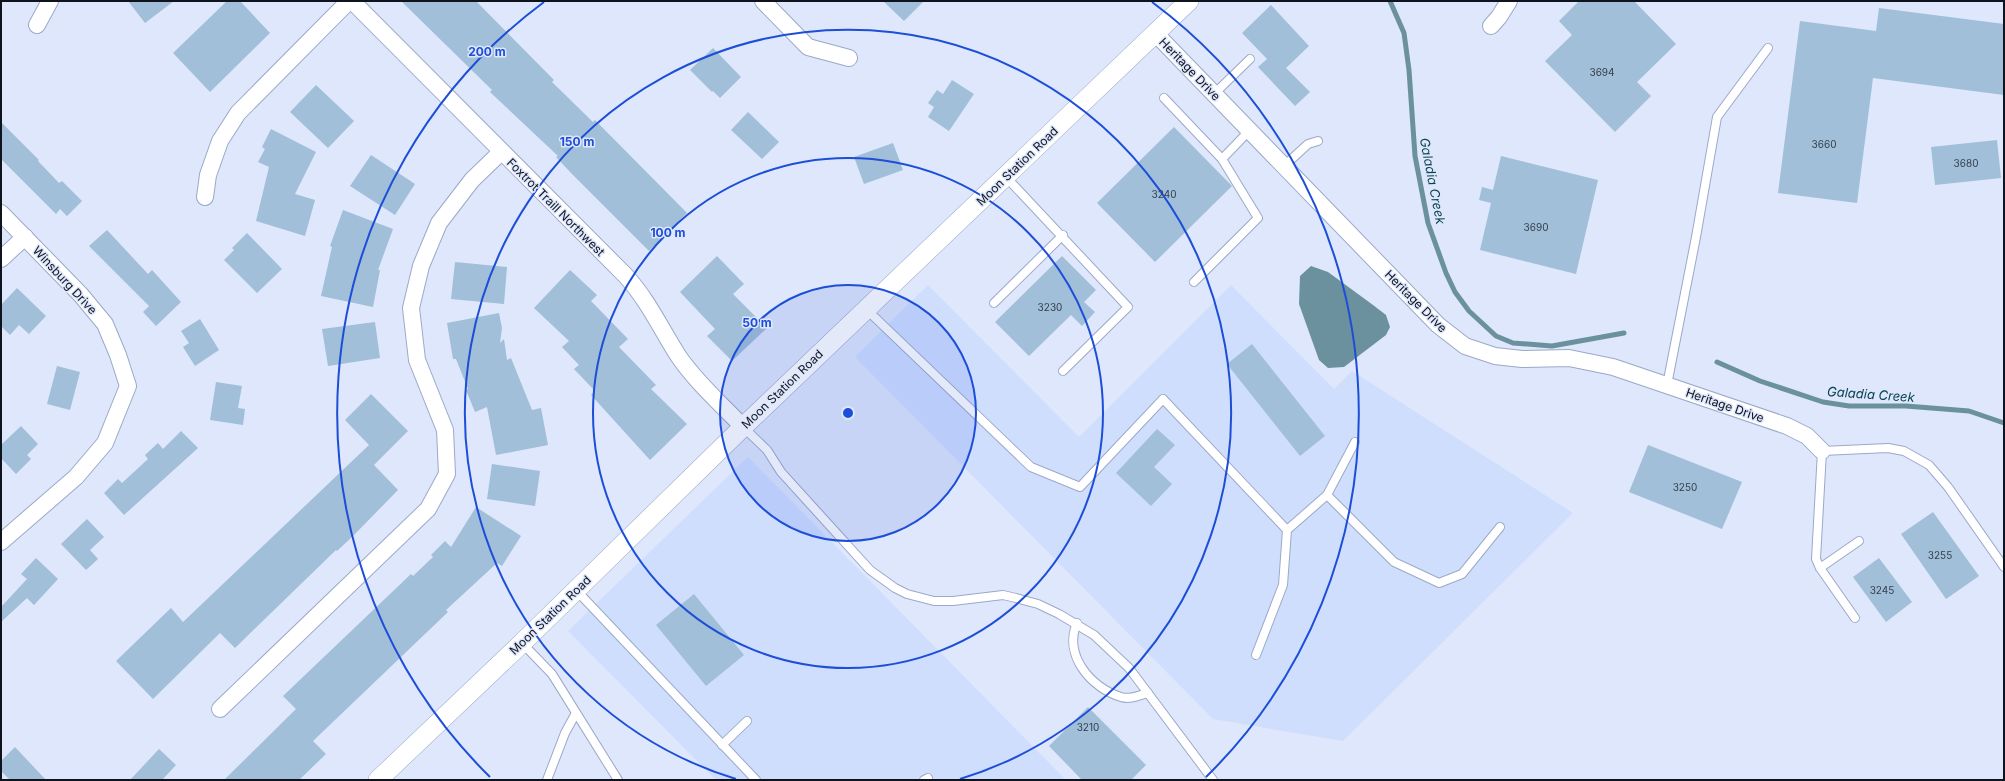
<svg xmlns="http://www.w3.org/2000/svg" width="2005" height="781" font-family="Inter,sans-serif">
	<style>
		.built { fill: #d0defe }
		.water { fill: #6a919d }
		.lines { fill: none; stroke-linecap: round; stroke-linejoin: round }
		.stream { stroke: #6a919d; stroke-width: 5 }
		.building { fill: #a1bfd8 }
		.service-casing { stroke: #9ba9c8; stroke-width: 10 }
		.minor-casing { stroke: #9ba9c8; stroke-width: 18 }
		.tertiary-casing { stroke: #9ba9c8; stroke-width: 20 }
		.service { stroke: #fff; stroke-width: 8 }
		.minor { stroke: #fff; stroke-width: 16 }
		.tertiary { stroke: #fff; stroke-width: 19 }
		.ring { fill: none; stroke: #1d4ed8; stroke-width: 2 }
		.labels { text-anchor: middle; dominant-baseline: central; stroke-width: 3; stroke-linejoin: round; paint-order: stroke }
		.number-label { font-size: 10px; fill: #333e4c }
		.street-label { font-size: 12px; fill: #0e131e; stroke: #dee7fb }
		.water-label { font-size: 13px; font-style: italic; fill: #0a4453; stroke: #dee7fb }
		.centre { fill: #1d4ed8; stroke: #dee7fb; stroke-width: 2 }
		.ring-label { font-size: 12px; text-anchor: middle; font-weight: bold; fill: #1d4ed8; stroke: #dee7fb; stroke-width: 3; stroke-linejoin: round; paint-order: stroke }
	</style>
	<rect width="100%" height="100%" fill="#dee7fb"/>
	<g class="built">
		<polygon points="928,285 1079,437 1231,285 1334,389 1352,371 1573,513 1343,741 1213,719 855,357"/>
		<polygon points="748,457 1066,780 716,780 568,631"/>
	</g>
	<polygon class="water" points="1311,266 1328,272 1373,305 1386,315 1390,327 1386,335 1344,367 1328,368 1319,360 1299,304 1300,276"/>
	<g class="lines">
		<g class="stream">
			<polyline points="1390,1 1404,33 1409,70 1415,156 1428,223 1446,273 1455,292 1469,311 1496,336 1513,343 1552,346 1624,333"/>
			<polyline points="1717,362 1760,381 1823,402 1849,406 1906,406 1969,411 2004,423"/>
		</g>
	</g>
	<g class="building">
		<polygon points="128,1 174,1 145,23"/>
		<polygon points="227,1 240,1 270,33 210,92 173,53"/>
		<polygon points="401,1 476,1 554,80 552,82 593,122 595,120 687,213 649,251 572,174 556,157 558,156 490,92 492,90"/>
		<polygon points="883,1 924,1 904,21"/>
		<polygon points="1579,1 1634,1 1676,44 1637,82 1651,96 1615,132 1545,61 1572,35 1559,21"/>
		<polygon points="1271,5 1309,46 1286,68 1310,92 1295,106 1258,67 1267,59 1242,33"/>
		<polygon points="1879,8 2004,24 2004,95 1873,78 1857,203 1778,193 1800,21 1876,31"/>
		<polygon points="713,48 741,77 720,98 713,91 712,92 690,70"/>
		<polygon points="952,80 974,94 949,131 928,117 934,107 928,103 937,90 943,94"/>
		<polygon points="316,85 354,121 328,148 290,112"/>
		<polygon points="748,112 779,142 762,159 731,130"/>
		<polygon points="1,122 39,160 38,161 59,183 62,181 82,201 67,216 60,209 56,214 1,159"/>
		<polygon points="1174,127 1232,186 1155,262 1097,203"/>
		<polygon points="271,129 316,152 295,194 315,200 305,236 256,221 269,167 258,162 265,149 262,147"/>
		<polygon points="1997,140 2001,178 1935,185 1931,147"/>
		<polygon points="893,143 903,170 864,184 854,157"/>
		<polygon points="371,155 415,184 395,215 350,186"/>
		<polygon points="1501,156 1598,180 1576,274 1480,250 1491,203 1479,200 1482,187 1493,190"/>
		<polygon points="343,210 393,229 378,270 380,270 373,307 321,296 332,247 330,246"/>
		<polygon points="107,230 148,274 152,270 181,302 156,326 143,312 149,306 89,246"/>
		<polygon points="247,233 282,269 257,293 224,260 234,250 232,248"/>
		<polygon points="717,256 744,284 733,294 767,328 732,361 707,336 715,329 680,292"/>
		<polygon points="1062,256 1096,290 1084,302 1095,312 1082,326 1071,315 1029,356 995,322"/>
		<polygon points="455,262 507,267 504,304 451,299"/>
		<polygon points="570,270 597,295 591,301 628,339 619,347 656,385 651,389 687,424 650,460 591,395 595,391 574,369 579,365 562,347 569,341 534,308"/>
		<polygon points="17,288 46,316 29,334 19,325 10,335 1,326 1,305"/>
		<polygon points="499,313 502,328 500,343 504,339 507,360 511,358 532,410 541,408 548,445 496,455 487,407 475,412 466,390 468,389 456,359 453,359 447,323"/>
		<polygon points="200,319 219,350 195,366 183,347 189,343 181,331"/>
		<polygon points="375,322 380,358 328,366 322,329"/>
		<polygon points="1252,344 1325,436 1300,456 1227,364"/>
		<polygon points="57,366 80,372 70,410 47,404"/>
		<polygon points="216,382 242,386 238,408 245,409 243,425 210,420"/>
		<polygon points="371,394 408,431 374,465 398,490 353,536 337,551 336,550 235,648 220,633 153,699 116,661 171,608 183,622 369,445 345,420"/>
		<polygon points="21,426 38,444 27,455 31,459 16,474 1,458 1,445"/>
		<polygon points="1157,429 1175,445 1154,467 1172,484 1151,506 1116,473"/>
		<polygon points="181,431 198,448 124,515 104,493 118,479 122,483 148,459 145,455 158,443 163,449"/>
		<polygon points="1648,445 1742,482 1722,529 1629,492"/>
		<polygon points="492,464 540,471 535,506 487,499"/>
		<polygon points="476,507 521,536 502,566 497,563 446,610 448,612 313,741 326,754 299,780 224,780 296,709 283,696 411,574 413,576 433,557 431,555 445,541 451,547"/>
		<polygon points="1933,512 1979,576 1946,599 1901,534"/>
		<polygon points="87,519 104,537 90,550 98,559 86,570 61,544"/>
		<polygon points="36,558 58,579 34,605 27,598 1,622 1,607 27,579 21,574"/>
		<polygon points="1879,558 1912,602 1886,622 1853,577"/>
		<polygon points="694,594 744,655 706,686 656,625"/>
		<polygon points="1088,707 1146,765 1131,780 1082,780 1049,746"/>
		<polygon points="15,747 46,780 10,780 1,771 1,761"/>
		<polygon points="159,749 176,765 162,780 130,780"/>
	</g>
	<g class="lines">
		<g class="service-casing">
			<g id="service">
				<polyline points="1214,94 1250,59"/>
				<polyline points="1164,98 1222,159 1258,218 1194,282"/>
				<polyline points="1222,159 1249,131"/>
				<polyline points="1284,166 1308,144 1318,141"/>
				<polyline points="1006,177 1128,307 1063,371"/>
				<polyline points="994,303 1063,235"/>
				<polyline points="866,309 1031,467 1080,487 1163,399 1287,530 1283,585 1256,655"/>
				<polyline points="1667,385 1696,237 1717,117 1768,48"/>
				<polyline points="743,427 767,450 781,472 870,570 895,588 907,594 934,601 953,601 1003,595 1016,598 1038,604 1059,614 1094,635 1129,668 1213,780"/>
				<polyline points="1327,495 1394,562 1439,583 1462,574 1500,527"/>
				<polyline points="1287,530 1327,495 1355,442"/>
				<polyline points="1820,568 1859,541"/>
				<polyline points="576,590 756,780"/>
				<polyline points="1855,618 1820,568 1816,559 1822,451 1888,448 1904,451 1929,465 1948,487 2004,567"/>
				<path d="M1077,623C1063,655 1091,688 1121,697C1130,700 1140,695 1148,693"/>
				<polyline points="522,643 552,674 618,780"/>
				<polyline points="722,745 747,721"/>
				<polyline points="547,780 565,733 576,713"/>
				<polyline points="924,780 928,778"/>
			</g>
		</g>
		<g class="minor-casing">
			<g id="minor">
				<path d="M352,1L625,275C648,300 661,329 679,357C697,383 721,404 743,427"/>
				<polyline points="763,1 808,47 849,58"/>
				<polyline points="37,25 50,1"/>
				<polyline points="1491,26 1499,17 1509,1"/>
				<polyline points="1156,34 1438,325 1465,346 1495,356 1522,359 1569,358 1613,367 1787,426 1807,436 1822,451"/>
				<polyline points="205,197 208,175 220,141 238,113 349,1"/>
				<polyline points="1,213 81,295 105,324 118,355 128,386 105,443 76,477 1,542"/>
				<polyline points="1,259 25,237"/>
				<polyline points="220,709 428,509 447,474 445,430 417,360 411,308 421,266 439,223 472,180 501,152"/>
			</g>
		</g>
		<g class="tertiary-casing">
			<polyline id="tertiary" points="378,780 522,643 743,427 1189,1"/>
		</g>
		<use href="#service" class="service"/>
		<use href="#minor" class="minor"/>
		<use href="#tertiary" class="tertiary"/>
	</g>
	<circle cx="848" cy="413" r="128" fill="#1d4ed8" fill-opacity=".12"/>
	<g class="ring">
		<circle cx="848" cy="413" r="128"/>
		<circle cx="848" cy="413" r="255"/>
		<path d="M736 779A383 383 0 1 1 960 779"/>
		<path d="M490 777A511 511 0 0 1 544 2M1152 2A511 511 0 0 1 1206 777"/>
	</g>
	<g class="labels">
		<g class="number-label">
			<text x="1602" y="72">3694</text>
			<text x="1824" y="144">3660</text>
			<text x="1966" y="163">3680</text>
			<text x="1164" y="194">3240</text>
			<text x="1536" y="227">3690</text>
			<text x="1050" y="307">3230</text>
			<text x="1685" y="487">3250</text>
			<text x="1940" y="555">3255</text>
			<text x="1882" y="590">3245</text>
			<text x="1088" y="727">3210</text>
		</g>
		<g class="street-label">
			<text transform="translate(1190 69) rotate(46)">Heritage Drive</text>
			<text transform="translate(1017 166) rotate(-44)">Moon Station Road</text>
			<text transform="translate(556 207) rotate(45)">Foxtrot Traill Northwest</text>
			<text transform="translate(65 280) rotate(47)">Winsburg Drive</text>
			<text transform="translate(1416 301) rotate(45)">Heritage Drive</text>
			<text transform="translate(782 389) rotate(-44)">Moon Station Road</text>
			<text transform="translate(1725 405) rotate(19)">Heritage Drive</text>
			<text transform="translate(550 615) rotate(-44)">Moon Station Road</text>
		</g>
		<g class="water-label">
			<text transform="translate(1433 181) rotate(79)">Galadia Creek</text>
			<text transform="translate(1871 394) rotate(4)">Galadia Creek</text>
		</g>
	</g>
	<circle cx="848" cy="413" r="6" class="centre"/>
	<g class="ring-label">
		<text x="487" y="56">200 m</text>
		<text x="577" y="146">150 m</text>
		<text x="668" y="237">100 m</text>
		<text x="757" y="327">50 m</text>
	</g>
	<rect width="2005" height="781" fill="none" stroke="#0e131e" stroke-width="4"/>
</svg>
